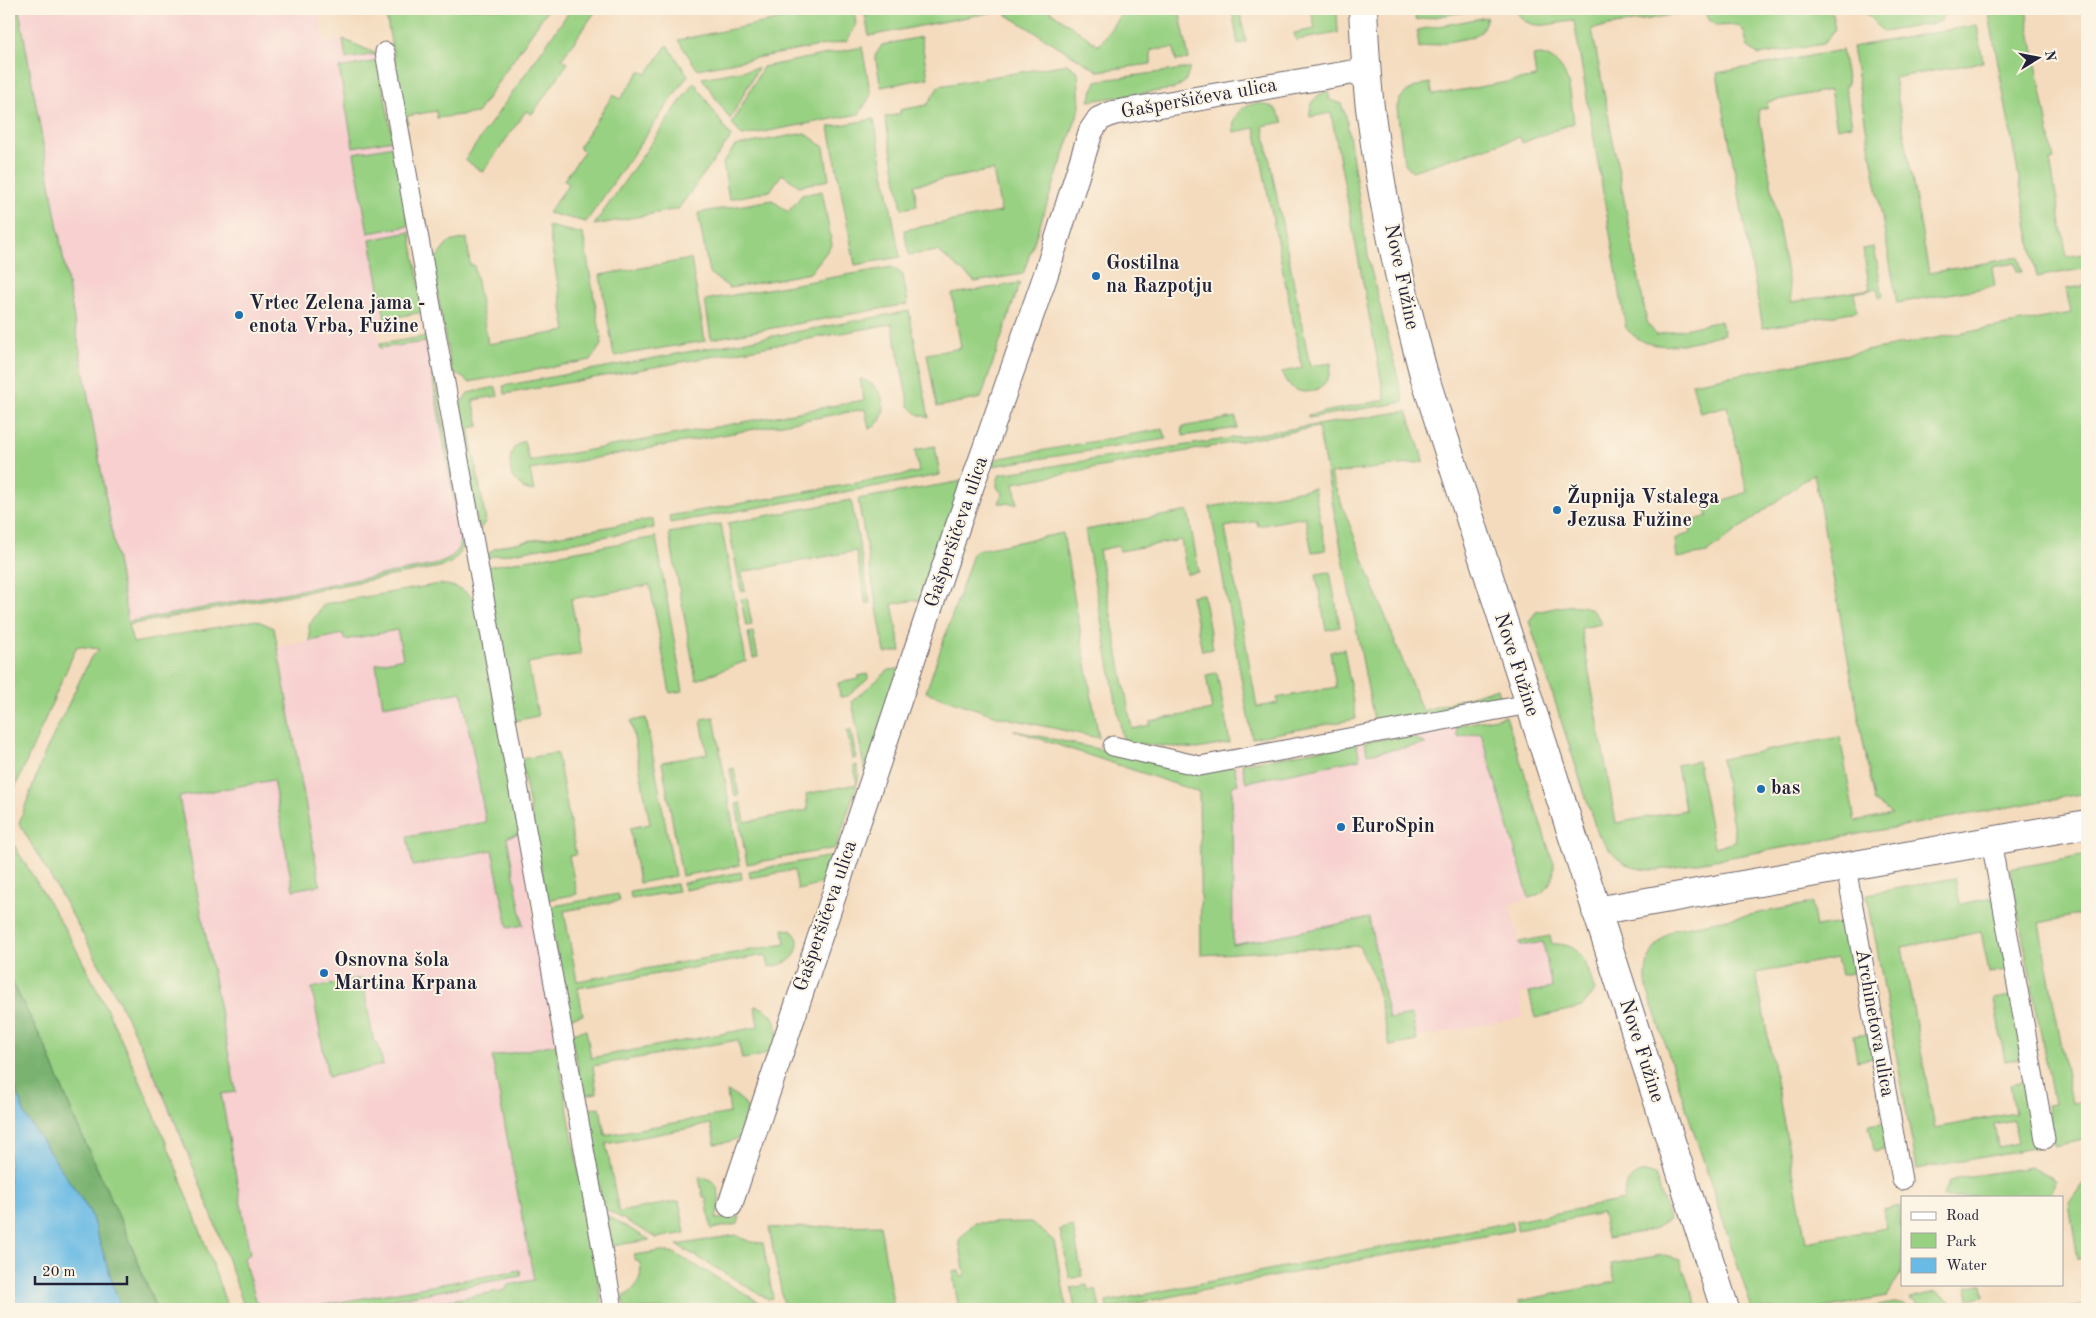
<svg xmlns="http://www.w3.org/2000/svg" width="2096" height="1318" font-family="'Old Standard TT',serif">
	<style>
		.built { fill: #f7d0cf }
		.green { fill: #99d183; stroke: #5e7a5f; fill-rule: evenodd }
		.forest { fill: #7ab371; stroke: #4e6a56 }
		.water { fill: #69bae4; stroke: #466e90 }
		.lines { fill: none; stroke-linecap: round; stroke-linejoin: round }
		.pedestrian-casing { stroke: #6c6369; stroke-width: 21 }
		.minor-casing { stroke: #6c6369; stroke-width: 26 }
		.tertiary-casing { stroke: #6c6369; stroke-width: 30 }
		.pedestrian { stroke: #fff; stroke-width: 19 }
		.minor { stroke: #fff; stroke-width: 24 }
		.tertiary { stroke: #fff; stroke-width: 28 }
		.poi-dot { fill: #1f6fb2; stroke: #fcf5e5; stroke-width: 2 }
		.labels { text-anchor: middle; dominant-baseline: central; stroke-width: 4; stroke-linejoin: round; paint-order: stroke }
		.street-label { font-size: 20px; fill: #22223b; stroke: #fcf5e5 }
		.poi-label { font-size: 20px; font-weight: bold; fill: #22223b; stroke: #fcf5e5; text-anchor: start }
	</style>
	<rect width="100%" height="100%" fill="#fcf5e5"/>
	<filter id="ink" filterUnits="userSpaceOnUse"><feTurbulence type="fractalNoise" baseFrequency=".02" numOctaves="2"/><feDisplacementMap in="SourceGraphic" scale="10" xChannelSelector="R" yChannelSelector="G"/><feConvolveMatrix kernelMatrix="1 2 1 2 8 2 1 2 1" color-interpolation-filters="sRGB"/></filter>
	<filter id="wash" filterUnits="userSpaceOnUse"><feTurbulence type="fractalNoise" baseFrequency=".0096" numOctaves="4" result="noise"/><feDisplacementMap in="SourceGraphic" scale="20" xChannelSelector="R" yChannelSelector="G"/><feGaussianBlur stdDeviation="1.12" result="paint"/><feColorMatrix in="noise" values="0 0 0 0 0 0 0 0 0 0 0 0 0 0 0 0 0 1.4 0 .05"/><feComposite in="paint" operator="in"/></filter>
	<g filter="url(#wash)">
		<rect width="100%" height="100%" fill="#f4dbbe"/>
		<g class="built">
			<polygon points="19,9 318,9 325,43 343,39 377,54 424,312 375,320 380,348 426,342 461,538 460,548 454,556 446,562 434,565 128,623"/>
			<polygon points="440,584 465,590 475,602 478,610 603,1309 245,1309 211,1211 134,1032 72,914 19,823 44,755 91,657 100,649 256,620 274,628 277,647 310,641 309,625 324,604"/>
			<polygon points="1456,726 1458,736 1481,733 1529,898 1507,905 1511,910 1520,946 1544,942 1552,988 1520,994 1523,1017 1416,1038 1412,1015 1389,1020 1369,918 1233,945 1232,786 1238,784 1234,766"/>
		</g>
		<g class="green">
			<path d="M9,9H19L128,622L434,565C449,561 459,554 461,538L426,342L380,348V344L428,336L464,537C463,552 456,563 440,567L128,625L133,643L256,620L274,628L320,885L293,890L273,780L179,797L236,1092L221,1094L250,1254L243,1258L259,1309H245C213,1215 178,1121 134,1032C99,960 59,891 19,823L44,755L91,657L99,649L77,646L11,797L9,799Z"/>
			<polygon points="385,9 548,9 477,113 437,118 436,111 407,116 408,123 406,124"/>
			<polygon points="571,9 597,9 562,59 568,63 532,114 526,111 483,172 465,160"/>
			<polygon points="780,9 854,9 856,25 847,41 697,69 678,40 782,19"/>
			<polygon points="864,9 994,9 993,12 869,36"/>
			<polygon points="1005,9 1047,9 1099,46 1124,9 1179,9 1189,59 1176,61 1174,48 1151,50 1151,64 1098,71 1004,13"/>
			<polygon points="1232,9 1239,9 1246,42 1238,44"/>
			<polygon points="1311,9 1337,9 1338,33 1296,40 1294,33 1315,29"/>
			<polygon points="1411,9 1482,9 1416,20 1415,14 1411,14"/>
			<path d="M1534,9H1685L1689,12L1592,29L1647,322L1656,335L1721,321L1724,334C1690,341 1652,359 1626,328L1574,21C1554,22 1529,34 1517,12Z"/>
			<polygon points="1705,9 1826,9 1832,13 1835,30 1823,44 1759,55 1748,47 1744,32 1738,25 1717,26 1707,18"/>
			<polygon points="1861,9 1947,9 1940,22 1884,32"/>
			<polygon points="1988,9 2026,9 2054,160 2050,161 2067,257 2087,253 2087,268 2037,277"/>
			<polygon points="1487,17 1482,31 1473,37 1419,48 1417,30"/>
			<polygon points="1977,25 1983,62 1894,78 1929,273 2019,257 2022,272 2017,272 2015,263 1992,267 1995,286 1897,303 1852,47"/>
			<polygon points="921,37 928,78 881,87 875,56 882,45"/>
			<polygon points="343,39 377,54 346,59"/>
			<polygon points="667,45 688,75 586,222 548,213 569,184 564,180 584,152 579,147 613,95 620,99 640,71 647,74"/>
			<polygon points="862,47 871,95 859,114 742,136 732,123 763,67"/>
			<polygon points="1842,50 1848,84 1845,85 1852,125 1837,128 1830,90 1767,102 1768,107 1758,110 1792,302 1870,289 1863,249 1874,247 1883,296 1879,297 1877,289 1854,293 1857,311 1763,328 1717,73"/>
			<path d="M1541,55C1572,62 1570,97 1574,123L1522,143L1520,137L1412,171L1404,162L1397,108C1400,91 1415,86 1430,83L1433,95L1536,77L1533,56Z"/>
			<polygon points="378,61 393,140 353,147 339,68"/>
			<polygon points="1067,64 1078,72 1080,107 1023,274 975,282 938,251 909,255 904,230 1001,212 993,170 914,185 917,206 902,209 885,117 900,114 900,110 927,105 939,86"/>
			<polygon points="758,68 730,119 702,78"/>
			<polygon points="1190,68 1185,82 1174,89 1089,101 1096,81"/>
			<polygon points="694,82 731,137 678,209 594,225"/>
			<path d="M1328,91L1330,100L1341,104L1346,116L1369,262L1404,402L1308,418V415L1385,400L1331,113L1310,117C1309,104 1315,94 1328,91Z"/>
			<path d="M1260,103L1275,108L1284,122L1263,126L1310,366L1331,363C1332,396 1290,403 1282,372L1302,368L1255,128L1234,132C1231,114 1243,104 1260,103Z"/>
			<polygon points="874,119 900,257 855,265 829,127"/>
			<polygon points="805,133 824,147 829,180 799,186 782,174 770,191 729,199 723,163 735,146"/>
			<polygon points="394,146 409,226 368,233 354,153"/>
			<polygon points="822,191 832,245 810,273 730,288 709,273 698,213 772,200 788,212 802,195"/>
			<polygon points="548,226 583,234 602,343 591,360 469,382 451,370 432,263 449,242 467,238 470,265 474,265 488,344 566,331"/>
			<polygon points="410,232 424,312 385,319 370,240"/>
			<polygon points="691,259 705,341 614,356 600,275"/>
			<polygon points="892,267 903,275 908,304 711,339 705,300"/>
			<polygon points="1020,283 981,398 937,407 927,354 961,348 952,294"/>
			<path d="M2087,285V793L1659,870C1625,871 1613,858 1597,832L1529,621L1536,612C1558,608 1593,595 1601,624L1581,628L1616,823L1685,810L1677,765L1698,761L1714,847L1736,842L1721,759L1840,737L1855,821L1892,814L1874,801L1814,473L1707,553L1677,558L1675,539L1691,532L1689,522L1708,516L1705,507L1747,492L1727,406L1700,413L1692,383L2071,313L2066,289Z"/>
			<polygon points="909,311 929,418 917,414 909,406 892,324 505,394 503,386"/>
			<path d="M860,379C885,384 894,419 869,429L865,409L530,470L534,491L524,489L512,477C509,462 508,447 524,441L529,461L842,404L864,400Z"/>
			<polygon points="496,387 498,396 473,400 479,426 469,428 486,521 479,530 457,409 468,393"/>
			<path d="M1407,411L1424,462L1330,474L1422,711L1498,688L1501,702L1375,726L1318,427L1014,483L1017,504L999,503L1003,493C994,488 997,482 1000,474Z"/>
			<polygon points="1236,417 1237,428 1183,436 1182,427"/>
			<polygon points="1163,429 1166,439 992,466 995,459"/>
			<polygon points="935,446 940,475 670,523 669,516 919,472 915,450"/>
			<polygon points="963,481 923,599 892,604 901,651 885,653 858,499"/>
			<polygon points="1314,488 1326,550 1312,552 1305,517 1258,526 1257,521 1225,527 1257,707 1278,703 1277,698 1336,687 1330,652 1344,649 1356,719 1252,738 1210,507"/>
			<polygon points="851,500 870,603 866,604 856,551 742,572 745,591 741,591 728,523"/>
			<polygon points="1188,511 1199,572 1187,574 1181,540 1120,551 1118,546 1099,550 1132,729 1150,725 1150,721 1212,710 1206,675 1217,673 1230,743 1197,749 1130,743 1124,740 1122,735 1085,530"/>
			<polygon points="653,519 654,528 484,558 494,549 504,545"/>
			<polygon points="721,524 746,661 696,680 669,533"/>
			<polygon points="1063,533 1099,738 997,716 926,692 974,551"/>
			<polygon points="656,537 683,691 670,693 650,585 571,599 581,654 528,663 538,716 514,721 486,567"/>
			<polygon points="1330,572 1340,627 1326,630 1316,574"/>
			<path d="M440,584C459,587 471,590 478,610L519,834L507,837L523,925L508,928L492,850L413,866L407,837L486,822L462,692L383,706L376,664L403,658L397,630L345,640L343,634L310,641L309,625L324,604Z"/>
			<polygon points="1203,594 1213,649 1202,651 1191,596"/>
			<polygon points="747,598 752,625 746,626 741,599"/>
			<polygon points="753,632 758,657 753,658 748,633"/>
			<polygon points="899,669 865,773 852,701 889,670"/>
			<polygon points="868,674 868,679 848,696 840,697 838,683 858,679 858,676"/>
			<path d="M1506,716L1554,865C1554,883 1547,893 1529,898L1481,733L1458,737L1456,726Z"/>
			<polygon points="714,717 740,865 682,876 662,762 707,754 701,719"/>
			<polygon points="646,718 675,876 639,883 630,828 650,824 631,721"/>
			<polygon points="847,730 851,730 856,758 852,759"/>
			<polygon points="1013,730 1200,772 1234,766 1238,784 1232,786 1233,945 1369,918 1389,1019 1412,1015 1417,1041 1390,1046 1375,980 1359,946 1201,955 1199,792"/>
			<polygon points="1407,735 1426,744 1367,754 1365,742"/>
			<polygon points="1356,743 1360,759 1246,782 1242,764"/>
			<polygon points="557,753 576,855 569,856 577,894 547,900 521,759"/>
			<polygon points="857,765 859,776 857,784 836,848 747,864 736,804 741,803 745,822 808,810 806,794 857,784 854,766"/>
			<polygon points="734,768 739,796 735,797 730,769"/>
			<path d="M9,837C31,874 55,910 75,947C137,1063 186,1186 228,1309H156L130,1241L75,1120L47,1050L9,976Z"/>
			<polygon points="2087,854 2087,913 2039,923 2072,1103 2087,1101 2087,1139 2054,1146 2047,1105 2054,1104 2010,869"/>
			<path d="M838,855C828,882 826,884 798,890L794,870L750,878L749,871Z"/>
			<polygon points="741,872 742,879 685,890 683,883"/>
			<path d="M1955,878L1960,904L1994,898L2007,970L1989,973L1981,932L1902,947L1935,1128L2015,1113L2010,1085L2027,1081L2039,1147L1917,1169L1867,894ZM2013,1120L2018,1143L1998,1147L1994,1124Z"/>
			<polygon points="676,884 678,891 631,899 630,892"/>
			<path d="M618,894L620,901L564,911L577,981L785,944L783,929L792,930L798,939C799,959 787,964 769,967L766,955L578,988L583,1015L569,1018L548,907Z"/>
			<path d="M1812,903L1816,927L1841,923L1844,935L1850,934L1857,972L1841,975L1837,958L1756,973L1806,1242L1886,1228L1883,1210L1900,1206L1902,1271L1887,1297L1818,1309H1752L1648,992C1641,966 1652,943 1675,929Z"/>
			<path d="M1550,936L1552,944C1584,942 1587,967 1595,991L1582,1007L1535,1018L1529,992L1552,988L1543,942L1520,946L1519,942Z"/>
			<polygon points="362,978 374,1043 378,1043 383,1065 328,1077 312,988"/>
			<polygon points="2012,996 2023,1058 2005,1061 1994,999"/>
			<path d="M755,1006C777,1009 785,1036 769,1051C762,1057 750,1058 742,1059L738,1040L593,1066L597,1093L583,1095L571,1033L586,1030L591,1058L758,1027Z"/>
			<polygon points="1869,1034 1874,1058 1857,1061 1853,1036"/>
			<polygon points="556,1044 603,1309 401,1309 500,1291 505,1290 508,1285 534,1280 492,1057"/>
			<path d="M727,1092C750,1098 757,1124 738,1138C731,1142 723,1143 715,1144L711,1124L606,1144L619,1212L679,1201L685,1233L657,1238L603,1208L585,1110L600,1107L605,1135L730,1113Z"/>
			<polygon points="1885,1122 1890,1148 1874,1151 1869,1125"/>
			<polygon points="2031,1167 2055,1180 2051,1197 1943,1197 1950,1182 1958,1178"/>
			<path d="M1646,1172L1655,1175L1669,1219L1653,1230L1607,1238L1602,1213L1517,1230L1516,1221L1624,1200C1624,1185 1630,1174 1646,1172Z"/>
			<path d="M699,1177C723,1178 721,1202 716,1219L740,1217L738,1224L711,1229L706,1197H703Z"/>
			<polygon points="2087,1178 2087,1258 2078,1259 2069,1203"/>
			<polygon points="604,1214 650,1240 610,1246"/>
			<polygon points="1031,1222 1054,1241 1067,1309 959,1309 952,1272 959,1271 961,1277 965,1276 959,1240 974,1223"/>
			<polygon points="1511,1222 1513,1230 1510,1231 1107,1309 1106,1302"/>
			<polygon points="880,1225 894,1309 789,1309 783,1301 769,1228"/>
			<polygon points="1073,1226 1082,1276 1070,1279 1060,1229"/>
			<polygon points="736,1235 750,1242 763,1243 773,1298 768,1299 677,1245"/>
			<path d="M661,1251L674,1253L757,1301L758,1306L739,1309H625L623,1297C636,1289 643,1279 640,1263L634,1259V1255Z"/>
			<polygon points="1662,1255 1680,1260 1698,1309 1537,1309 1534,1307 1521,1309 1519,1301 1615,1282 1611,1264"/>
			<polygon points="520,1270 521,1276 341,1309 302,1309"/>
			<polygon points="1982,1284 1984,1296 1969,1299 1967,1286"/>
			<polygon points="2082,1284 2087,1284 2087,1309 2062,1309 2086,1305"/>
			<polygon points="1087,1285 1089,1291 1096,1289 1100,1309 1075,1309 1071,1288"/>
			<polygon points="1936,1292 1963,1309 1925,1309 1909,1298"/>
			<polygon points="1894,1303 1905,1305 1910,1309 1864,1309"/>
		</g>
		<polygon class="forest" points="9,976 47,1050 75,1120 130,1241 156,1309 121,1309 90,1212 26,1117 9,1072"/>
		<polygon class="water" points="9,1072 26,1117 90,1212 121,1309 9,1309"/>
	</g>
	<g filter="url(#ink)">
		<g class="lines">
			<g class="pedestrian-casing">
				<g id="pedestrian">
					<polyline points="385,52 613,1309"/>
					<polyline points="1113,746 1200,766 1529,704"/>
					<polyline points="1991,841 2045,1139"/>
					<polyline points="1846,867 1902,1180"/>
				</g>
			</g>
			<g class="minor-casing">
				<polyline id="minor" points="730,1205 957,528 1046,274 1091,131 1099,119 1113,113 1366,70"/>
			</g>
			<g class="tertiary-casing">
				<g id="tertiary">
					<path d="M1363,9C1365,44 1366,80 1371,115C1382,203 1401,289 1424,375L1725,1309"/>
					<polyline points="1596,911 2087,824"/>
				</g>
			</g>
			<use href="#pedestrian" class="pedestrian"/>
			<use href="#minor" class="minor"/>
			<use href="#tertiary" class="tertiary"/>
		</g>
	</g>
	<g class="poi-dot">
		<circle cx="1096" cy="276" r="5"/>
		<circle cx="239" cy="315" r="5"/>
		<circle cx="1557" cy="510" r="5"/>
		<circle cx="1761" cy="789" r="5"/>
		<circle cx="1341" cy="827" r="5"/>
		<circle cx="324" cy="973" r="5"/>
	</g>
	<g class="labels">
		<g class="street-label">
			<text transform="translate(1199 99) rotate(-10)">Gašperšičeva ulica</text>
			<text transform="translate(1401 277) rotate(78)">Nove Fužine</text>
			<text transform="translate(957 532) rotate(-71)">Gašperšičeva ulica</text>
			<text transform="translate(1516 665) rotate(72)">Nove Fužine</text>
			<text transform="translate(826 916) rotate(-71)">Gašperšičeva ulica</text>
			<text transform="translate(1874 1023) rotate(80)">Archinetova ulica</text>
			<text transform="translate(1641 1051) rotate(72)">Nove Fužine</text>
		</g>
		<g class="poi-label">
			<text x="1106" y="264">Gostilna<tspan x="1106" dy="23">na Razpotju</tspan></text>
			<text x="249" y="304">Vrtec Zelena jama -<tspan x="249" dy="23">enota Vrba, Fužine</tspan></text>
			<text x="1567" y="498">Župnija Vstalega<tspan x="1567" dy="23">Jezusa Fužine</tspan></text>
			<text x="1771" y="789">bas</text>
			<text x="1351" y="827">EuroSpin</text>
			<text x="334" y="961">Osnovna šola<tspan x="334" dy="23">Martina Krpana</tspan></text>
		</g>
	</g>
	<rect width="2096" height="1318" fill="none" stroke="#fcf5e5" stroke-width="30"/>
	<rect x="1901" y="1196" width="162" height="90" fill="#fcf5e5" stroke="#a5a1a1"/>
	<rect x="1911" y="1212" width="25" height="8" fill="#ffffff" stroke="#a5a1a1"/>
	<text x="1946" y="1220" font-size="15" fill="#22223b">Road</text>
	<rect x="1911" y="1233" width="25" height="15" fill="#99d183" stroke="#a5a1a1"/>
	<text x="1946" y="1246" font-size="15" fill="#22223b">Park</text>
	<rect x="1911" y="1258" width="25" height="15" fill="#69bae4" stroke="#a5a1a1"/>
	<text x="1946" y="1270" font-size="15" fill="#22223b">Water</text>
	<g transform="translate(2038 58) rotate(80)" stroke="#fcf5e5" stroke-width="4" paint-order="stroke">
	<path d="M0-4L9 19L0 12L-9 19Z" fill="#22223b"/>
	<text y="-8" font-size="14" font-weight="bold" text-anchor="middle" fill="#22223b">N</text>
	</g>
	<path d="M35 1276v8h92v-8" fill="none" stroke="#22223b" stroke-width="2.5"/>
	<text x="42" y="1276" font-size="15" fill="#22223b" stroke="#fcf5e5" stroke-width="4" paint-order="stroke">20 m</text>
</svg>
